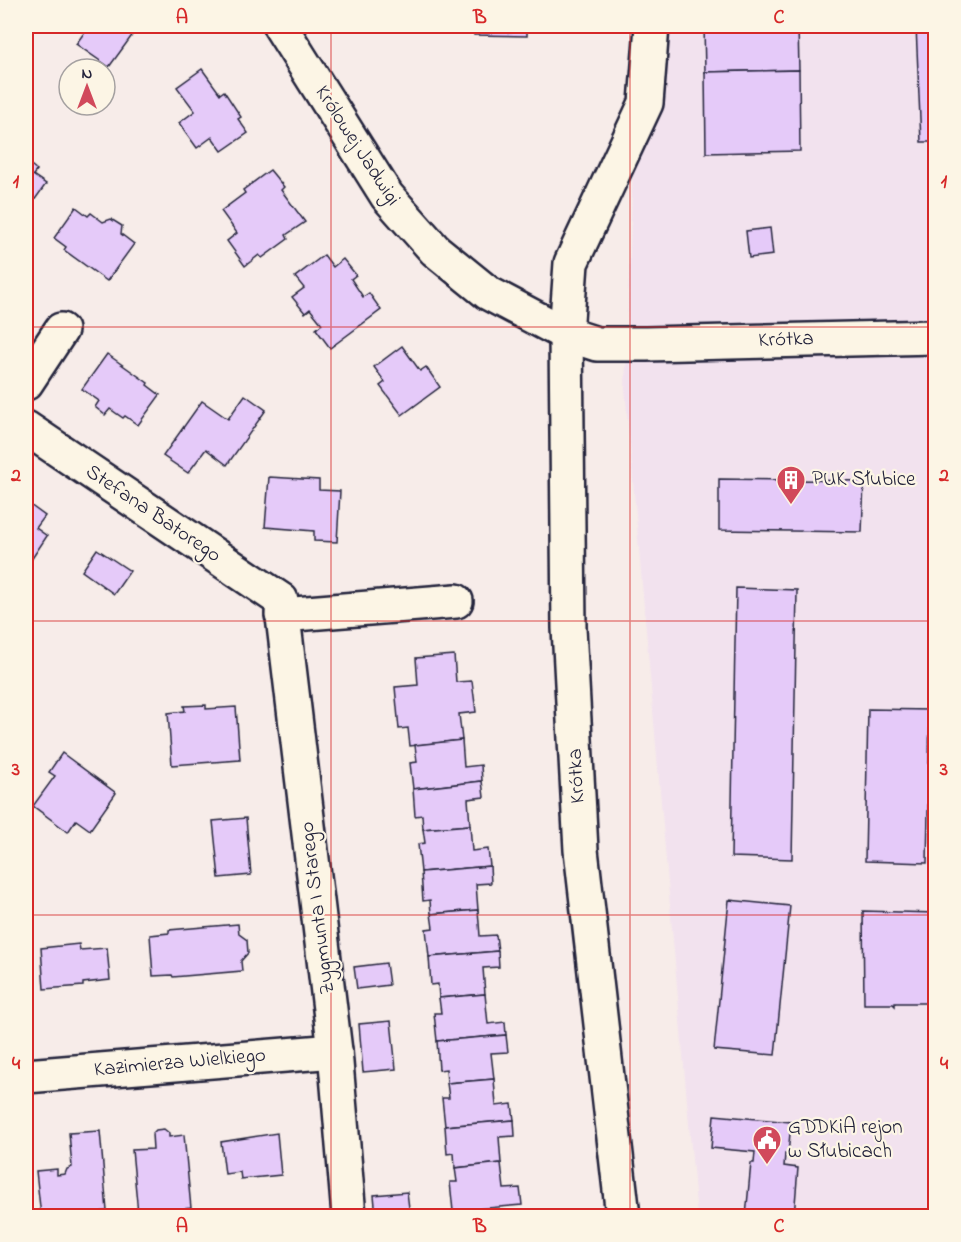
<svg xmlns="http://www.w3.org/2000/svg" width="961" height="1242" font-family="'Indie Flower',sans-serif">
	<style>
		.built { fill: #f2e2ee }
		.building { fill: #e5caf9; stroke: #22223b; stroke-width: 1.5 }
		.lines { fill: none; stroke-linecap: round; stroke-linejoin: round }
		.minor-casing { stroke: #22223b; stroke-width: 38 }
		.minor { stroke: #fcf5e5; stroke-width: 33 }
		.grid { fill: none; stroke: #d62828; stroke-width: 1.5; stroke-opacity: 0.55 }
		.labels { text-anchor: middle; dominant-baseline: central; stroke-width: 4.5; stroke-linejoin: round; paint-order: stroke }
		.street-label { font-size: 21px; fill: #22223b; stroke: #fcf5e5 }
		.poi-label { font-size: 21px; fill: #22223b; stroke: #fcf5e5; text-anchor: start }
		.neatline { fill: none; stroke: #d62828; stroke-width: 2 }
		.grid-label { font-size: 20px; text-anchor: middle; font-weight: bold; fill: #d62828 }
	</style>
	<rect width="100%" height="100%" fill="#f7ece9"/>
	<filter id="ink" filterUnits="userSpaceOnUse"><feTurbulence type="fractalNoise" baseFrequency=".0167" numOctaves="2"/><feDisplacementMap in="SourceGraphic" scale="12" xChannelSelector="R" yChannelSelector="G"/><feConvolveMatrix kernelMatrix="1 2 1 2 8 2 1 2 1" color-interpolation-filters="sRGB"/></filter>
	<g filter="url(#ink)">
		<polygon class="built" points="638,26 935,26 935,1216 697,1216 625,389"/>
		<g class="building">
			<polygon points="89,26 139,26 109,67 76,44"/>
			<polygon points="474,26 527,26 527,36 474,35"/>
			<polygon points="704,26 798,26 799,70 705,72"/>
			<polygon points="916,26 936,26 936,142 921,142"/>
			<polygon points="202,69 220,94 224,91 241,117 238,119 248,133 222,151 212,137 197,148 179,123 195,111 177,87"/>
			<polygon points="799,70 800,151 706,153 705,72"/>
			<polygon points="26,161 37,170 33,175 46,184 26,212"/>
			<polygon points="270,170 284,187 281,190 305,222 286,235 288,239 262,258 259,255 245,266 227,241 237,233 221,211 245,193 243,190"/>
			<polygon points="76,207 88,216 91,213 103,222 111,219 122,226 121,234 134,244 107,281 64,250 66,247 54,238"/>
			<polygon points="770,228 773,255 749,258 746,231"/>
			<polygon points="324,255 333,267 343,259 356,275 351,279 363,297 369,293 381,310 330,348 316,329 322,324 310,309 305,313 292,297 304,288 295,277"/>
			<polygon points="402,346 420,371 426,367 440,387 402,415 380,386 385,382 374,367"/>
			<polygon points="107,354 148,383 147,385 160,395 138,425 125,416 123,418 110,409 105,415 95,407 99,401 82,389"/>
			<polygon points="245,395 266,410 227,465 206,449 188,473 163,456 202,401 228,419"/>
			<polygon points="269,477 319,480 319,490 340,491 337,542 314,541 314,531 265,527"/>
			<polygon points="719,479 864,481 862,532 719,530"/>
			<polygon points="26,502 45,516 36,528 47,536 29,563 26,560"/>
			<polygon points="97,549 130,571 114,594 82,571"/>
			<polygon points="736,588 797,590 792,859 731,857"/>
			<polygon points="454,655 456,682 472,681 476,712 459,714 462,740 410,746 408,728 399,729 395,687 418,685 416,658"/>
			<polygon points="206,705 206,709 236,707 240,760 172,765 168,713 185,711 184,706"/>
			<polygon points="868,709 930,710 927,863 865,861"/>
			<polygon points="462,740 464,767 481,765 482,781 413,789 410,763 417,762 415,745"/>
			<polygon points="62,753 116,793 90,830 76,820 68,832 33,806 55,776 49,772"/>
			<polygon points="482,781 484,797 468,799 470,825 423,829 422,815 415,816 413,789"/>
			<polygon points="246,818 251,875 219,878 213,821"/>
			<polygon points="470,825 472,851 488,849 490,866 421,872 418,844 425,843 423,829"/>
			<polygon points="490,866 491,883 476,884 478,910 431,914 430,900 423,901 421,872"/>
			<polygon points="729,900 790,906 775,1055 714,1050"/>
			<polygon points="478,910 480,936 496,935 498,951 429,957 426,929 433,928 431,914"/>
			<polygon points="863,911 936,913 936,1003 895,1003 895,1006 893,1004 864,1004"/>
			<polygon points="238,924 239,934 247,940 248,953 241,961 242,971 173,977 172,975 153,976 150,935 169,933 169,930"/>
			<polygon points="79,944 80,950 107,948 110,980 83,983 83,986 44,989 41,948"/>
			<polygon points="498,951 499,967 483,968 485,994 439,998 438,984 431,985 429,957"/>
			<polygon points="386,963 389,985 357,989 354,967"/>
			<polygon points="485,994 488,1024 505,1022 506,1035 437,1041 434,1013 441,1013 439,998"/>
			<polygon points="391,1021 396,1069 363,1072 359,1024"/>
			<polygon points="506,1035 508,1052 491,1053 494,1079 447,1083 446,1069 439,1070 437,1041"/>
			<polygon points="494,1079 496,1106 512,1104 514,1120 445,1126 442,1098 449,1098 447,1083"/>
			<polygon points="714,1115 791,1122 788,1155 785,1154 784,1166 798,1168 794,1216 746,1216 751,1163 754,1163 755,1152 711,1148"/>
			<polygon points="514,1120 515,1136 499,1137 501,1163 455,1168 454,1153 447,1154 445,1126"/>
			<polygon points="164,1129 169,1133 169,1137 184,1135 191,1208 138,1213 132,1150 153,1149 152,1134 156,1130"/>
			<polygon points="100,1131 107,1211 90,1213 90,1216 41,1216 36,1171 57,1169 57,1175 65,1174 67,1169 72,1167 69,1133"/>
			<polygon points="277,1133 281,1175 241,1179 240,1172 225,1174 221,1142"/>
			<polygon points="501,1163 504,1189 520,1188 522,1205 453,1211 450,1182 457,1182 455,1168"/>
			<polygon points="407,1192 410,1216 376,1216 374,1195"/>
		</g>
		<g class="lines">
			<g class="minor-casing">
				<g id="minor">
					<polyline points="280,26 387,196 435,250 488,293 566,334 597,344 646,344 936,337"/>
					<polyline points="26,383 61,330"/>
					<polyline points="26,428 281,600 335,1051 349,1216"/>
					<polyline points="282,615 456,601"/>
					<polyline points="26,1076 335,1051"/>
					<polyline points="623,1216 581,850 569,628 566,334 571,263 646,103 652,26"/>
				</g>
			</g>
			<use href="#minor" class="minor"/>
		</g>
	</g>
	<path class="grid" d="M331,26V1216M630,26V1216M26,327H936M26,621H936M26,915H936"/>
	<defs>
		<g id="building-pin" transform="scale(1.5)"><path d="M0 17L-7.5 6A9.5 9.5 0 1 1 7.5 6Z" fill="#d1495b" stroke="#fcf5e5"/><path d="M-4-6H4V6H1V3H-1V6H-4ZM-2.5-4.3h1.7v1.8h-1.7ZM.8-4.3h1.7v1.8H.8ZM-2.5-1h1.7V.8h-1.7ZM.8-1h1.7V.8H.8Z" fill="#fff"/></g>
		<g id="civic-pin" transform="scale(1.5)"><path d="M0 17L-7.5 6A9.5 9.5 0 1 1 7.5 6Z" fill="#d1495b" stroke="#fcf5e5"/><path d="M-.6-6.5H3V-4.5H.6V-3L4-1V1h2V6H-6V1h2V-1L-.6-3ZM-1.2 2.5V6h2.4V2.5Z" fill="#fff"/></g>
	</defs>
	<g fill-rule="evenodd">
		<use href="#building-pin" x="791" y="480"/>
		<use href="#civic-pin" x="767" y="1140"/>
	</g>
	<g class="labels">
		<g class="street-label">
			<text transform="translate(357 146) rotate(57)">Królowej Jadwigi</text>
			<text transform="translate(786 340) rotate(-2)">Krótka</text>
			<text transform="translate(153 514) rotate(34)">Stefana Batorego</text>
			<text transform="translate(577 776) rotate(-93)">Krótka</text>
			<text transform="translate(318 908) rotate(-97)">Zygmunta I Starego</text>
			<text transform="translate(180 1063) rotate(-5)">Kazimierza Wielkiego</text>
		</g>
		<g class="poi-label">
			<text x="812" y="480">PUK Słubice</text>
			<text x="788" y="1128">GDDKiA rejon<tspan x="788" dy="24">w Słubicach</tspan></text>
		</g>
	</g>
	<rect width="961" height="1242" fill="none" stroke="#fcf5e5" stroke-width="66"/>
	<g transform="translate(87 87)"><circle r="28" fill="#fcf5e5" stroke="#a5a1a1" stroke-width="1.5"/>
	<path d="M0-4.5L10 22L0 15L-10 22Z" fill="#d1495b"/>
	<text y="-9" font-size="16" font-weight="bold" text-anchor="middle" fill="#22223b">N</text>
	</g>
	<rect x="33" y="33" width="895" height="1176" class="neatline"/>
	<g class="grid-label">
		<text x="182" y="23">A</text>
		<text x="480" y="23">B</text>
		<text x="779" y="23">C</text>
		<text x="16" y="187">1</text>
		<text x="944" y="187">1</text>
		<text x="16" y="481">2</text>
		<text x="944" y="481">2</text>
		<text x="16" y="775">3</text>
		<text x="944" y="775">3</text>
		<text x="16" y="1069">4</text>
		<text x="944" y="1069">4</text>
		<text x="182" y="1232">A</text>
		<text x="480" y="1232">B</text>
		<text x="779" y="1232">C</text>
	</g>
</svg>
